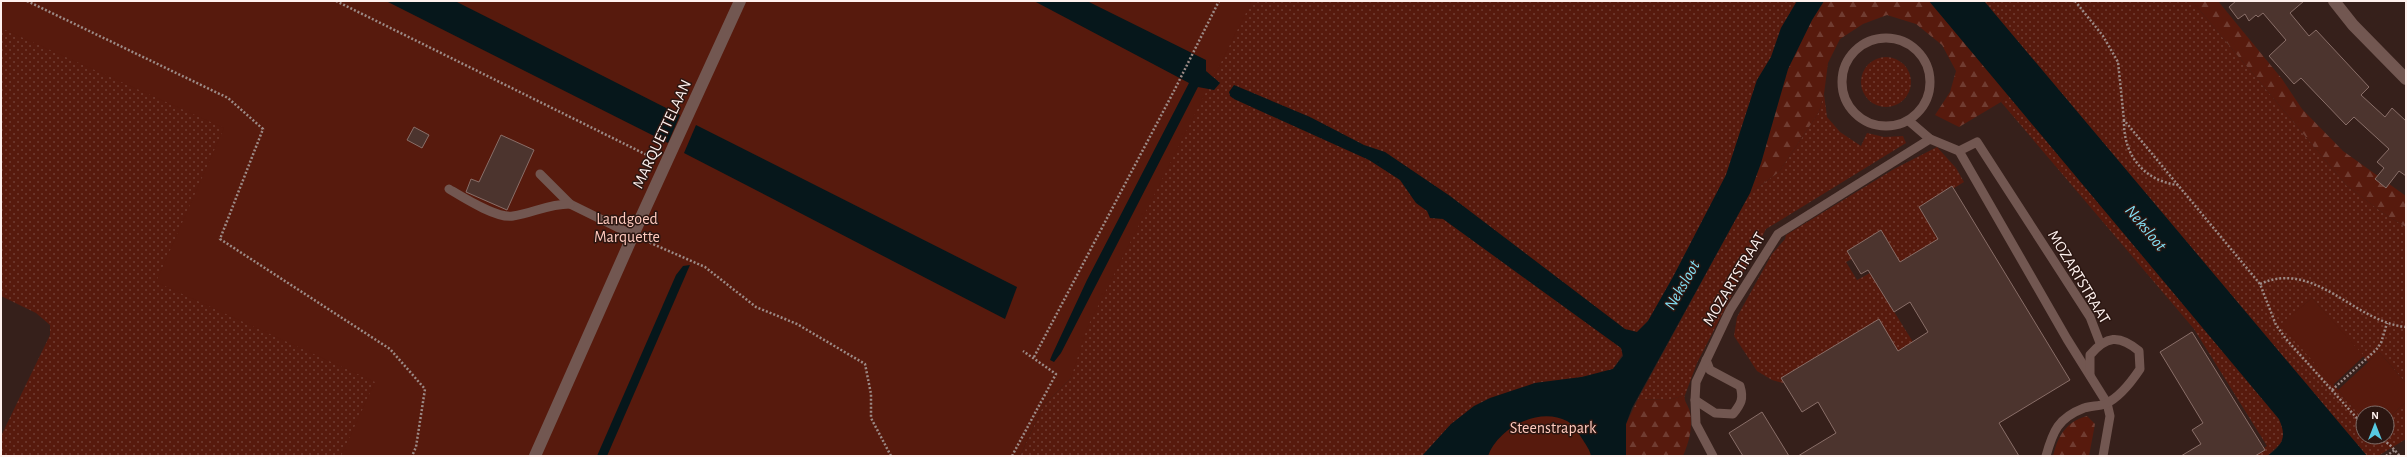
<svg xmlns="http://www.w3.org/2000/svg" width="2407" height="457" font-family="'Alegreya Sans',sans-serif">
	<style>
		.grass { fill: url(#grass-dots) }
		.forest { fill: url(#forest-firs) }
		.green { fill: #571a0d }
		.water { fill: #06171b }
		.building { fill: #4c342e; stroke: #896e68 }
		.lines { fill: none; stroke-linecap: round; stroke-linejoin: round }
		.path { stroke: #9c8a86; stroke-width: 2.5; stroke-dasharray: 2 2; stroke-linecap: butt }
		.lane { stroke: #725751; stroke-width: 9 }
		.street { stroke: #725751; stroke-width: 12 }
		.labels { text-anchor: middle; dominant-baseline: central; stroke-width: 3; stroke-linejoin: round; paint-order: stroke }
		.street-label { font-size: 16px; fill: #fef1ee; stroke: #2b1611 }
		.park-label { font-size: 16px; fill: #ffcabe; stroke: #2b1611 }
		.water-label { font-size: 17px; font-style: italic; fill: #82dff4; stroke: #2b1611 }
	</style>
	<defs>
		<pattern id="grass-dots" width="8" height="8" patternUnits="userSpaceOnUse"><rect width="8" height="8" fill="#571a0d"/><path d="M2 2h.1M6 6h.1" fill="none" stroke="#703c31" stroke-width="1.8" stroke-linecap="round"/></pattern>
		<pattern id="forest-firs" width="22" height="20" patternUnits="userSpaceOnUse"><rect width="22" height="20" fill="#571a0d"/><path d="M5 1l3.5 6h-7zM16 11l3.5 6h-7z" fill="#703c31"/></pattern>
	</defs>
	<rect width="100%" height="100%" fill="#36201b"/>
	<g class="grass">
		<polygon points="1238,1 1797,1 1781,28 1771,57 1757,80 1726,175 1673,277 1648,321 1637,332 1613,369 1582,377 1535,383 1451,424 1422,456 1020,456 1043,406 1071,378 1063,368 1198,87 1220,83 1206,71"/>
		<polygon points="1984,1 2192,1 2346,185 2383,213 2406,227 2406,383 2379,352 2368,362 2312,298 2282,324 2363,419 2363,437 2387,437 2387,419 2406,402 2406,439 2378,456 2367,456"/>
		<polygon points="1,10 253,120 402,372 364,456 1,456 1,436 50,335 50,325 36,313 1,296"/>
		<circle cx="1886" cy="82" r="25"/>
		<polygon points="1824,94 1827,117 1840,132 1861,146 1867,133 1884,137 1903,136 1906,143 1766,229 1697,363 1685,395 1669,400 1638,399 1750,193 1779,172 1819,112"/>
		<polygon points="2008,94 2279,419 2284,432 2282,442 2267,456 2251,456 2267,446 2194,329 2001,102"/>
		<polygon points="1937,147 1956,168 1964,182 1923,207 1946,242 1899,272 1866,252 1846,262 1857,280 1870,273 1936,379 1800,373 1783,383 1772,380 1757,371 1734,336 1737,317 1772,254 1785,239 1786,235 1894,169"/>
	</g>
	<g class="forest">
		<polygon points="1824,1 1929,1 2008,94 2001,102 1959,127 1935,115 1950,92 1956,71 1942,45 1916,24 1887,15 1863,24 1840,39 1828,63 1824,94 1819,112 1779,172 1750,193 1761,163 1788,69 1812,20"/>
		<polygon points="2192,1 2218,1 2282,79 2302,109 2343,151 2406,196 2406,227 2383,213 2346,185"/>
		<path d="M1685,395C1683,401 1689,406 1690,412C1693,428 1689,442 1683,456H1626V424L1638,399L1669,400Z"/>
		<path d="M2087,416L2095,424L2089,456H2053C2058,435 2066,422 2087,416Z"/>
	</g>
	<g class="green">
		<polygon points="1,1 1252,1 1087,328 1071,378 1043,406 1020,456 341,456 375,382 156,282 224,128 1,28"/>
		<polygon points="2312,298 2364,356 2333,385 2281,324"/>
		<polygon points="2379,352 2406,383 2406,402 2387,419 2387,413 2363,413 2363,419 2338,390"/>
		<polygon points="1600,402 1612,456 1454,456 1477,425"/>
	</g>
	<g class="water">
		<polygon points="386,1 455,1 680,115 668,143"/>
		<polygon points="1034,1 1087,1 1206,60 1206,71 1220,83 1214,90 1198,87 1061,353 1054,362 1050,360 1052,355 1087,280 1189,83"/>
		<path d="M1797,1H1824L1812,20L1788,69L1761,163L1750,193L1632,408L1626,424V456H1591C1590,450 1586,445 1583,440C1579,434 1573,424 1567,421C1539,406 1498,428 1488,456H1422L1451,424L1474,406L1490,398L1535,383L1582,377L1613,369L1623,356L1621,348L1443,219L1430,218L1427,211L1416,203L1400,180L1369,160L1234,99L1230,96L1229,92L1234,85L1310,117L1364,145L1385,152L1450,196L1625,329L1637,332L1648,321L1673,277L1726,175L1757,80L1771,57L1781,28Z"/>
		<path d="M1929,1H1984L2367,456H2267C2283,445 2287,437 2279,419Z"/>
		<polygon points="696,125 1017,287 1005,319 684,153"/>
		<polygon points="690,265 607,456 597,456 676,275 683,266"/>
	</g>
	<g class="building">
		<polygon points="2236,1 2304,1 2290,13 2309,36 2316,30 2369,87 2361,95 2385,117 2392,108 2406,121 2406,176 2399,171 2386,188 2375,179 2384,168 2377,162 2389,149 2354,117 2346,125 2301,78 2294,84 2269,56 2286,40 2263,13 2258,17 2256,15 2249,21 2245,14 2238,19 2229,7"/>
		<polygon points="414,127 429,135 422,148 407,140"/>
		<polygon points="501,135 534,150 507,210 466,192 471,179 479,182"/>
		<polygon points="1952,186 2070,380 1999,423 2019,456 1798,456 1836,433 1818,402 1802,412 1781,378 1879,319 1898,351 1928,332 1910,302 1894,312 1868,270 1861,274 1847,251 1881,230 1900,262 1938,239 1919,207"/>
		<polygon points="2192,332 2265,450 2255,456 2181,456 2201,444 2192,430 2203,423 2160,352"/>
		<polygon points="1762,412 1789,456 1743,456 1729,433"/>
	</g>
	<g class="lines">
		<g class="path">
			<polyline points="27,1 228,98 263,129 220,239 390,349 425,389 416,447 412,456"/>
			<polyline points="336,1 653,158"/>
			<polyline points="2075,1 2103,36 2118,62 2124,120 2260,284 2276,325 2286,339 2363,425"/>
			<path d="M2124,120C2123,155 2144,181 2178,185"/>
			<polyline points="646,241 705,267 756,307 797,324 865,364 871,394 871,418 891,456"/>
			<path d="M2260,284C2315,259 2354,322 2406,327"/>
			<polyline points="1034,357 1175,89 1219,1"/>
			<polyline points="2332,390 2376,350 2381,343 2387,323"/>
			<polyline points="2376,437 2389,444 2400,456"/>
			<polyline points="1012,456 1056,374 1023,351"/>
			<polyline points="2386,456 2395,450"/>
		</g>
		<g class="lane">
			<circle cx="1886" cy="82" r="44"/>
			<polyline points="1909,121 1930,139"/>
			<polyline points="1959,151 1977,142 2090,317 2100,343"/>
			<polyline points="540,174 570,204 633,235"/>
			<path d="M449,189C464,198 497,219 513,216C534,213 547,204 570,204"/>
			<path d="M1695,400L1715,413L1733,414C1741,404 1744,399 1740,386L1710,370L1706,360"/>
			<polyline points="1713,456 1696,424 1695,400 1696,382 1730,310 1778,234 1930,139 1959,151 2067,339 2107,403 2110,416 2103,456"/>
			<path d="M2046,456C2053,431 2058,418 2084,408C2091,406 2099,406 2105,404C2119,398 2132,381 2140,369L2139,351C2119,334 2106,336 2090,355V375"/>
		</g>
		<g class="street">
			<polyline points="2334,1 2353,25 2406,79"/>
			<polyline points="535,456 633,235 740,1"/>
		</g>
	</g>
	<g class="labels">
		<g class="street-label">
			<text transform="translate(662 134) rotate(-65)">MARQUETTELAAN</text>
			<text transform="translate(2079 277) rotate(59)">MOZARTSTRAAT</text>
			<text transform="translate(1734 279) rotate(-59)">MOZARTSTRAAT</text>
		</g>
		<g class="park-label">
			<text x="627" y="219">Landgoed<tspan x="627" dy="18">Marquette</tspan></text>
			<text x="1553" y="428">Steenstrapark</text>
		</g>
		<g class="water-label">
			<text transform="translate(2146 228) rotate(50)">Neksloot</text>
			<text transform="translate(1682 285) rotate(-60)">Neksloot</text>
		</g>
	</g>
	<rect width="2407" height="457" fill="none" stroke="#fef1ee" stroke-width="4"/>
	<g transform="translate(2375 425)"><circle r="19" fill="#2b1611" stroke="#7f6e69"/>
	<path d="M0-3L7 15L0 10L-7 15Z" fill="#57c9e2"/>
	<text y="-6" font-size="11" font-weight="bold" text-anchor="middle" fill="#fef1ee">N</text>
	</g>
</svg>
